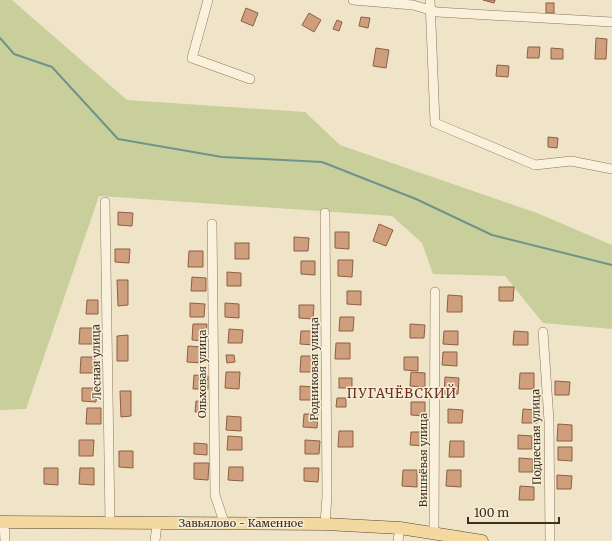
<svg xmlns="http://www.w3.org/2000/svg" width="612" height="541" font-family="Merriweather,serif">
	<style>
		.green { fill: #c9cf9b }
		.lines { fill: none; stroke-linecap: round; stroke-linejoin: round }
		.stream { stroke: #6f938a; stroke-width: 2 }
		.building { fill: #cf9f7d; stroke: #8d5f41 }
		.minor-casing { stroke: #8d765c; stroke-width: 10 }
		.major-casing { stroke: #5b4430; stroke-width: 13 }
		.minor { stroke: #faf1dc; stroke-width: 9 }
		.major { stroke: #f3d9a0; stroke-width: 12 }
		.labels { text-anchor: middle; dominant-baseline: central; stroke-width: 3; stroke-linejoin: round; paint-order: stroke }
		.street-label { font-size: 11px; fill: #3d2e20; stroke: #f7eed8 }
		.quarter-label { font-size: 13px; letter-spacing: 1px; fill: #6b2e1e; stroke: #f7eed8 }
	</style>
	<rect width="100%" height="100%" fill="#f0e4c8"/>
	<polygon class="green" points="0,0 12,0 127,100 305,112 340,145 537,213 612,245 612,329 543,323 505,276 433,274 422,243 392,216 99,196 26,409 0,410"/>
	<g class="lines">
		<polyline class="stream" points="0,38 14,54 52,67 118,139 222,157 322,162 416,199 492,235 612,265"/>
	</g>
	<g class="building">
		<polygon points="483,0 495,0 494,3"/>
		<rect x="546" y="3" width="8" height="10"/>
		<polygon points="246,8 258,13 253,26 241,21"/>
		<polygon points="309,13 321,20 314,32 302,25"/>
		<polygon points="361,17 370,18 368,28 359,26"/>
		<polygon points="337,20 342,22 339,31 333,29"/>
		<polygon points="596,38 607,39 606,59 595,59"/>
		<polygon points="528,47 540,47 539,58 527,58"/>
		<polygon points="376,48 389,50 386,68 373,66"/>
		<polygon points="551,48 563,49 563,59 551,59"/>
		<polygon points="497,65 509,66 508,77 496,76"/>
		<polygon points="548,137 558,138 557,148 548,147"/>
		<polygon points="118,212 133,213 132,226 118,225"/>
		<polygon points="379,224 393,230 386,246 373,241"/>
		<polygon points="335,232 349,232 349,249 335,248"/>
		<polygon points="294,237 309,238 308,251 294,251"/>
		<rect x="235" y="243" width="14" height="16"/>
		<polygon points="115,249 130,249 129,263 115,262"/>
		<polygon points="189,251 203,251 203,267 188,267"/>
		<polygon points="338,260 353,260 352,277 338,276"/>
		<polygon points="301,261 315,261 315,275 301,274"/>
		<polygon points="227,272 241,273 241,286 227,286"/>
		<polygon points="192,277 206,278 206,291 191,291"/>
		<polygon points="117,280 128,280 128,305 118,306"/>
		<polygon points="499,287 514,287 513,301 499,301"/>
		<polygon points="347,291 361,291 361,305 347,304"/>
		<polygon points="448,295 462,296 462,312 447,312"/>
		<polygon points="87,300 98,300 98,314 86,314"/>
		<polygon points="190,303 205,304 204,317 190,317"/>
		<polygon points="225,303 239,304 239,318 225,317"/>
		<polygon points="299,305 314,305 313,319 299,318"/>
		<polygon points="340,317 354,317 353,331 339,331"/>
		<polygon points="193,324 207,324 206,341 192,340"/>
		<polygon points="410,324 425,325 424,338 410,338"/>
		<polygon points="80,328 94,328 94,344 79,344"/>
		<polygon points="229,329 243,330 242,343 228,343"/>
		<polygon points="301,331 315,331 315,345 300,344"/>
		<polygon points="444,331 458,331 458,345 443,344"/>
		<polygon points="514,331 528,332 528,345 513,345"/>
		<polygon points="128,335 128,361 117,361 117,336"/>
		<polygon points="336,343 350,343 350,359 335,359"/>
		<polygon points="188,346 202,347 202,363 187,362"/>
		<polygon points="443,352 457,352 457,366 442,365"/>
		<polygon points="226,355 234,355 235,362 227,363"/>
		<polygon points="301,356 315,356 315,372 300,372"/>
		<polygon points="81,357 95,357 95,373 80,373"/>
		<polygon points="404,357 418,357 418,371 404,370"/>
		<polygon points="226,372 240,372 239,389 225,388"/>
		<polygon points="411,372 425,373 425,387 410,386"/>
		<polygon points="520,373 534,373 534,389 519,389"/>
		<polygon points="194,375 208,376 208,389 193,389"/>
		<polygon points="445,377 459,378 458,394 444,394"/>
		<rect x="339" y="378" width="13" height="10"/>
		<polygon points="555,381 570,382 569,395 555,395"/>
		<polygon points="300,386 315,387 314,400 300,400"/>
		<polygon points="82,388 97,388 96,402 82,401"/>
		<polygon points="120,391 131,391 131,416 121,417"/>
		<polygon points="337,398 346,398 346,407 336,407"/>
		<polygon points="196,401 207,402 206,412 195,412"/>
		<polygon points="411,402 425,402 425,416 411,415"/>
		<polygon points="87,408 101,408 101,424 86,424"/>
		<polygon points="448,409 463,410 462,423 448,423"/>
		<polygon points="523,409 537,410 537,423 522,423"/>
		<polygon points="304,414 318,414 317,428 303,427"/>
		<polygon points="227,416 241,417 241,431 226,430"/>
		<polygon points="558,424 572,425 572,441 557,441"/>
		<polygon points="339,431 353,431 353,447 338,447"/>
		<polygon points="411,432 425,432 425,446 410,445"/>
		<polygon points="518,435 532,436 532,449 518,449"/>
		<polygon points="228,436 242,437 242,450 227,450"/>
		<polygon points="79,440 94,440 93,456 79,456"/>
		<polygon points="305,440 320,441 319,454 305,454"/>
		<polygon points="450,441 464,441 464,457 449,457"/>
		<polygon points="194,443 207,444 207,455 194,454"/>
		<polygon points="558,447 572,447 572,461 558,460"/>
		<polygon points="119,451 133,451 133,468 119,467"/>
		<polygon points="519,458 533,459 533,472 519,472"/>
		<polygon points="194,463 209,463 208,480 194,479"/>
		<polygon points="229,467 243,467 243,481 228,480"/>
		<polygon points="44,468 58,468 58,485 44,484"/>
		<polygon points="80,468 94,468 94,485 79,484"/>
		<polygon points="304,468 319,468 318,482 304,481"/>
		<polygon points="403,470 417,470 417,487 402,486"/>
		<polygon points="447,470 461,470 461,487 446,486"/>
		<polygon points="557,475 572,476 571,489 557,489"/>
		<polygon points="520,486 534,487 534,500 519,500"/>
	</g>
	<g class="lines">
		<g class="minor-casing">
			<g id="minor">
				<polyline points="208,0 192,58 250,79"/>
				<polyline points="353,0 413,5 437,12 612,22"/>
				<polyline points="430,0 435,123 535,165 571,161 612,169"/>
				<polyline points="105,202 110,521"/>
				<polyline points="212,224 215,495 224,522"/>
				<polyline points="543,332 549,421 550,541"/>
				<polyline points="4,522 5,541"/>
				<polyline points="325,524 327,496 325,213"/>
				<polyline points="434,532 435,292"/>
				<polyline points="155,541 157,523"/>
				<polyline points="398,541 400,528"/>
			</g>
		</g>
		<g class="major-casing">
			<polyline id="major" points="0,522 325,524 400,528 482,541"/>
		</g>
		<use href="#minor" class="minor"/>
		<use href="#major" class="major"/>
	</g>
	<g class="labels">
		<g class="street-label">
			<text transform="translate(96 362) rotate(-91)">Лесная улица</text>
			<text transform="translate(314 369) rotate(-90)">Родниковая улица</text>
			<text transform="translate(202 374) rotate(-90)">Ольховая улица</text>
			<text transform="translate(536 437) rotate(-91)">Подлесная улица</text>
			<text transform="translate(423 460) rotate(-90)">Вишнёвая улица</text>
			<text x="241" y="523">Завьялово - Каменное</text>
		</g>
		<g class="quarter-label">
			<text x="402" y="393">ПУГАЧЁВСКИЙ</text>
		</g>
	</g>
	<path d="M468 517v6h91v-6" fill="none" stroke="#3d2e20" stroke-width="2"/>
	<text x="474" y="517" font-size="12" fill="#3d2e20" stroke="#f7eed8" stroke-width="3" paint-order="stroke">100 m</text>
</svg>
